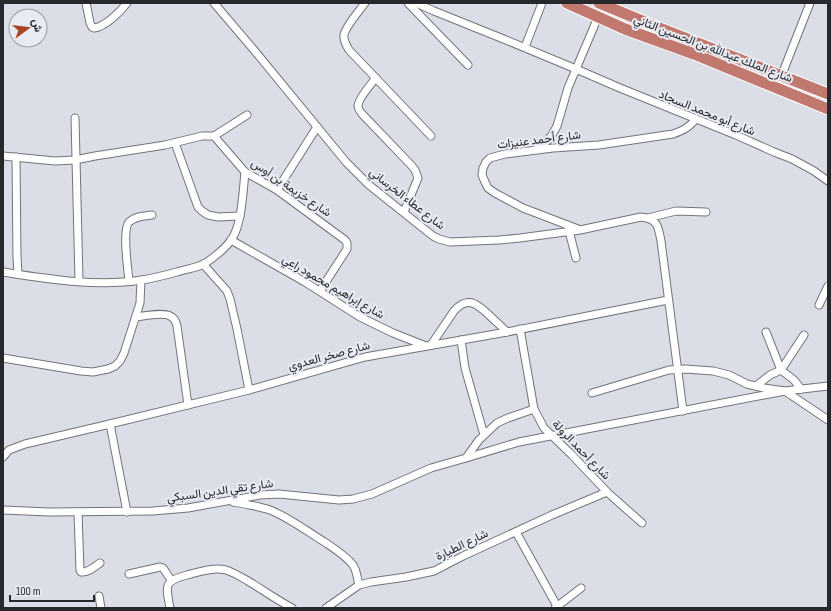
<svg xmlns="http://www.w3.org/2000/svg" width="831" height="611" font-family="'Sofia Sans Condensed',Vazirmatn,sans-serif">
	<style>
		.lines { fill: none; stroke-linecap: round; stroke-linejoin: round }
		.minor-casing { stroke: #71747a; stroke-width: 9 }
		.highway-casing { stroke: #fff; stroke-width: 13 }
		.minor { stroke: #fff; stroke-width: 7 }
		.highway { stroke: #c1786e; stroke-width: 11 }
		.labels { text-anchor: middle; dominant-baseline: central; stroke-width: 4; stroke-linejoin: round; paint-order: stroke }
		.street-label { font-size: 12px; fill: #27282b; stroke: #e8ebf3 }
	</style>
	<rect width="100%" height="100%" fill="#dbdee6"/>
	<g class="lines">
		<g class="minor-casing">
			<g id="minor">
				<path d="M86,3L90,23L92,27L94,28C105,27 120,12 127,3"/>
				<path d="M214,3L254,50L346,162L369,185L433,236L439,239L450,242L499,240L520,238L580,230L641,217C658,219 658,226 661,241L683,411"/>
				<path d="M365,3C360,10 345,27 344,35C343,41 347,46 349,50L431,136"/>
				<polyline points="408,3 468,65"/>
				<polyline points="416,3 434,11 506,40 576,69 620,88 736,135 774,152 792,159 814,171 828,181"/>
				<polyline points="525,47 542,3"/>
				<path d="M376,78C371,84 358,99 358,106C358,110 362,114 365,117L411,165L415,170L418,178L404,212"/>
				<polyline points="777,87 810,3"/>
				<polyline points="75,118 79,281"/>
				<polyline points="214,136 247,115"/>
				<polyline points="175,143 194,196 198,207 202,211 208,215 218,217 240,216"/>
				<polyline points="537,149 546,142 552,135 557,126 568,88 598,17"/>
				<polyline points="3,156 55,161 75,160 95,156 165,145 202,136 214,136 245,172 277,190 345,240 347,243 347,249 320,291"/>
				<polyline points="16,157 17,257 18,274"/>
				<polyline points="277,190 317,127"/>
				<polyline points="648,218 676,211 706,212"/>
				<path d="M578,229L523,208L495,193L488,188L485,182L482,175L483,168L486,162L490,158L505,154L553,148L599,145L673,134C684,130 688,128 696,119"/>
				<polyline points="569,231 576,258"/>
				<polyline points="231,240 305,282 360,317 393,333 426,346"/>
				<polyline points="203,264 227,291 230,299 237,329 249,390"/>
				<path d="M3,272C48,279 96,287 142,280C154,278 166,275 177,272C186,269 196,268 204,264C212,259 226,248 231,240C242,226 243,190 245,172"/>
				<path d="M129,281C128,270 122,230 129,222C135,216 144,216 152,215"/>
				<polyline points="819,305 828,286"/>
				<path d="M136,317C144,316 163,312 170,316C175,318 176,322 177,326L188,405"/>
				<polyline points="520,329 534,409 544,428 572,455 607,492 642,523"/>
				<polyline points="766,332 781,370 794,380 801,389"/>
				<polyline points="461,340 465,368 484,435"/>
				<path d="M431,345L454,311C467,296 476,303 488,314C494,320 501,326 507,332"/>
				<polyline points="3,358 81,371 93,372 108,369 115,366 120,361 124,353 140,303 141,280"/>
				<polyline points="756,386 770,375 781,370 804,335"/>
				<polyline points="592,393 669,370 685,369 713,371 729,375 747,384 764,388 785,391 828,386"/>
				<polyline points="110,424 127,512"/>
				<polyline points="3,457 9,450 25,444 110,424 249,390 365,357 507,332 668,300"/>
				<polyline points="466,458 519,442 785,391 828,420"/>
				<path d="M233,502C245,504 258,506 270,510C290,518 308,532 326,543C335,549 346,556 353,565C357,571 357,578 359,585"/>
				<polyline points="3,510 49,512 153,511 188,508 260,495 279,494 339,500 353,499 372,494 431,468 466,458 479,440 497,423 508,418 534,409"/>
				<path d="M78,512L80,570L81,572C88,573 94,567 100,563"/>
				<polyline points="516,532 557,606"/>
				<polyline points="129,574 160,567 163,568 171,580"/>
				<polyline points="99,596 101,608"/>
				<path d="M170,608C166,586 163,581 187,575C199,572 213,567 226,570C233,572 241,577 248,581C263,590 277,600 292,608"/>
				<polyline points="326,608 359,585 371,582 406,577 434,571 463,556 552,515 607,492"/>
				<polyline points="555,608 581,588"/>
			</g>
		</g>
		<g class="highway-casing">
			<g id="highway">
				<polyline points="567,3 625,29 694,54 828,109"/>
				<polyline points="599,3 657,27 828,94"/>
			</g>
		</g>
		<use href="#minor" class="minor"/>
		<use href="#highway" class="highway"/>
	</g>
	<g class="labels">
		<g class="street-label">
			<text transform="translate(713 49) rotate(21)">شارع الملك عبدالله بن الحسين الثاني</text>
			<text transform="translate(707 113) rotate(22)">شارع أبو محمد السجاد</text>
			<text transform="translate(539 140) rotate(-7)">شارع أحمد عنيزات</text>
			<text transform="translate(291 188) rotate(34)">شارع خزيمة بن أوس</text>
			<text transform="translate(407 199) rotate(38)">شارع عطاء الخرساني</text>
			<text transform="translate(333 287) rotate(30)">شارع إبراهيم محمود راعي</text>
			<text transform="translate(329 356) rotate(-15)">شارع صخر العدوي</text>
			<text transform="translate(581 450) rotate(46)">شارع أحمد الرولة</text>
			<text transform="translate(220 491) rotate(-8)">شارع تقي الدين السبكي</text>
			<text transform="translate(462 545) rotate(-26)">شارع الطيارة</text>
		</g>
	</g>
	<rect width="831" height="611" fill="none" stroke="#27282b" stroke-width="8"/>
	<g transform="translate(28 28) rotate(75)"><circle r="19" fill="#e8ebf3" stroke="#9b9da3"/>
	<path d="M0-3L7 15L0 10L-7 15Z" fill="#ab4421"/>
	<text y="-6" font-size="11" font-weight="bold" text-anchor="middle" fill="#27282b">ش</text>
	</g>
	<path d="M10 595v6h84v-6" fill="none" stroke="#27282b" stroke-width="2"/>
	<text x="16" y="595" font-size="12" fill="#27282b" stroke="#e8ebf3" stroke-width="3" paint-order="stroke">100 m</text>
</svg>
